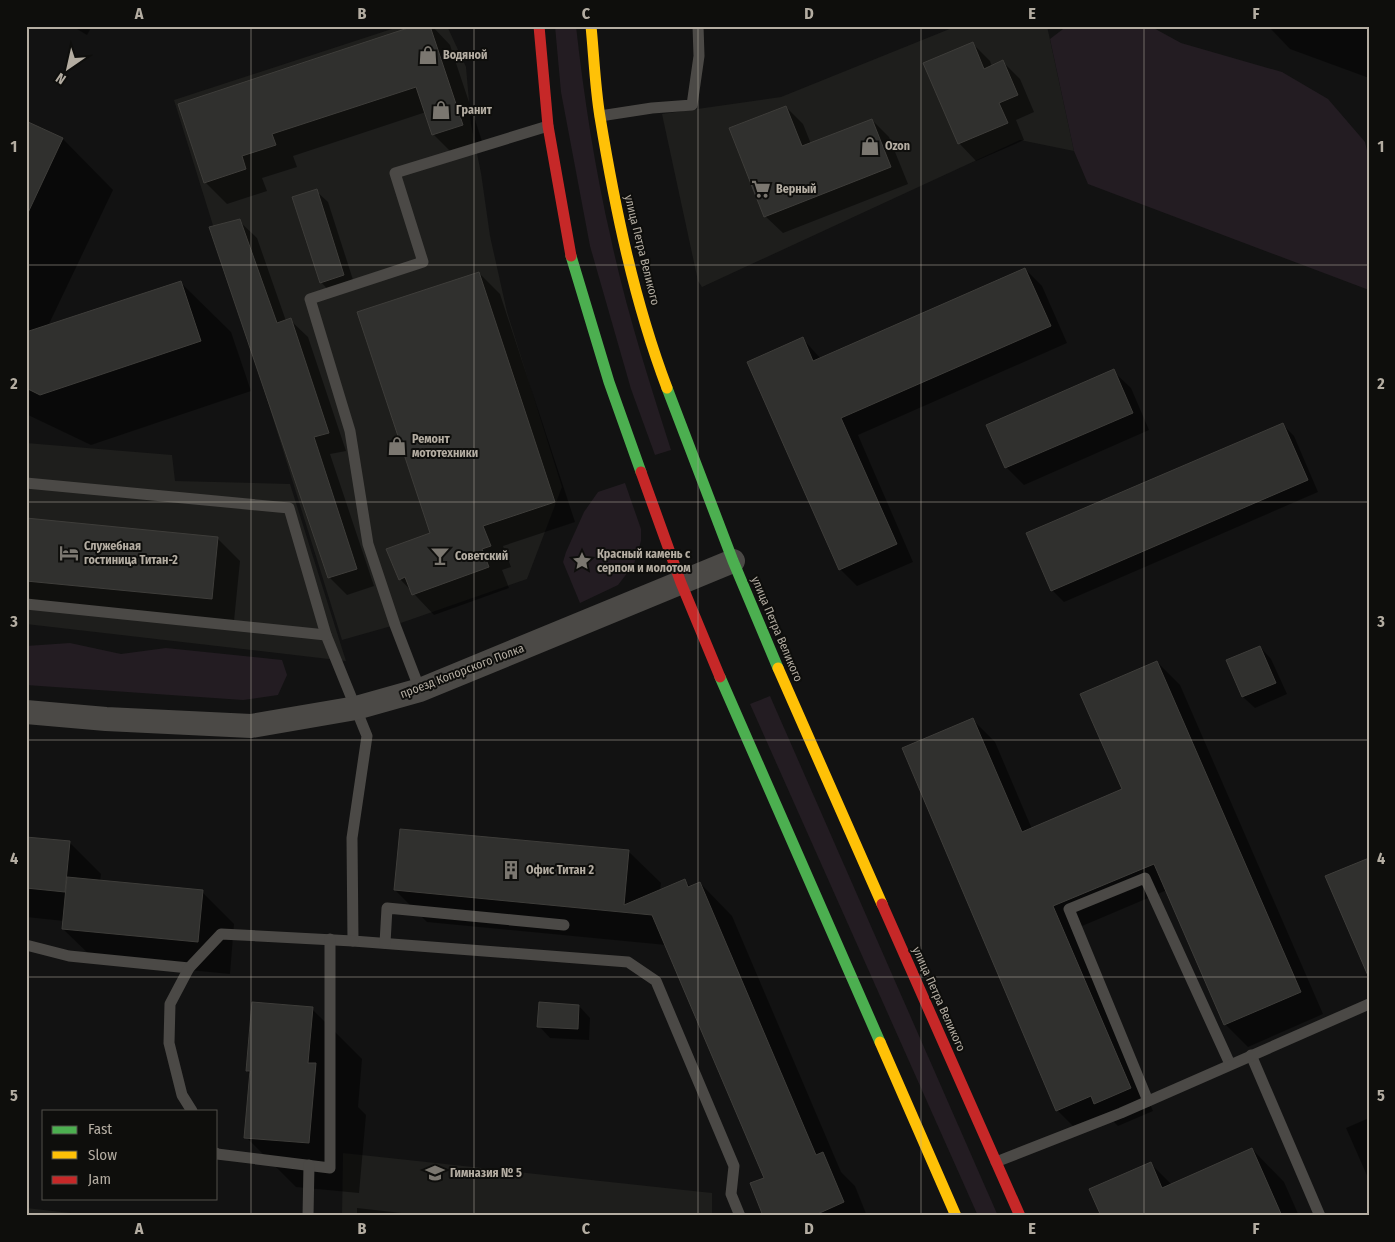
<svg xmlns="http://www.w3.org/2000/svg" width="1395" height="1242" font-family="'Fira Sans Condensed',sans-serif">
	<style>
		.built { fill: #1e1e1c }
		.green { fill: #231c22 }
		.shadow { fill: #0007 }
		.building { fill: #30302e; stroke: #3e3d3a }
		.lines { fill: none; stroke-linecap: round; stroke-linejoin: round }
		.lane { stroke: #4b4946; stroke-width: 11 }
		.street { stroke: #4b4946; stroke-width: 24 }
		.fast { stroke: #4caf50; stroke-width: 11 }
		.slow { stroke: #ffc107; stroke-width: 11 }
		.jam { stroke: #c62828; stroke-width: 11 }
		.grid { fill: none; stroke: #b4ada2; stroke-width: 1; stroke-opacity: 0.55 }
		.labels { text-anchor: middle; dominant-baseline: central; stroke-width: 4; stroke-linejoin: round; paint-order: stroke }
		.poi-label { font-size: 12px; font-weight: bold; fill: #b4ada2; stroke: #0e0e0c; text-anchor: start }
		.street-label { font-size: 12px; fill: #b4ada2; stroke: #0e0e0c }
		.neatline { fill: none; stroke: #b4ada2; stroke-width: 2 }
		.grid-label { font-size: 16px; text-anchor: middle; font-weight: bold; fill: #b4ada2 }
	</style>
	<rect width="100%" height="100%" fill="#121212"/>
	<g class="built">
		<polygon points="401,26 447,26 466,67 471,124 481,173 490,236 507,312 562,487 527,579 395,625 342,640 174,100"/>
		<polygon points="957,26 1047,26 1074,151 1020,140 702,287 698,281 662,114 781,97"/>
		<polygon points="26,443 172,455 175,481 290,484 346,661 26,624"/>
		<polygon points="343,1153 712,1193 712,1216 342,1216"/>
		<polygon points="26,1208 97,1216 26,1216"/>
	</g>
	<g class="green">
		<path d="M555,26H576C584,98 595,169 611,239C626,309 649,381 671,450L655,455L631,389L590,246L561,92Z"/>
		<polygon points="1067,26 1150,26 1181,43 1282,72 1328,99 1365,142 1369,159 1369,290 1088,184 1074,151 1050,39"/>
		<polygon points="625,483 641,529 641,541 634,564 618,585 580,603 563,562 566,552 584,512 598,492"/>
		<polygon points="70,643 121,654 166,648 282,660 287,675 278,695 243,700 26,685 26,646"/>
		<polygon points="770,696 998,1216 978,1216 750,704"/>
	</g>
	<g class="shadow">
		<polygon points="72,26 92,26 87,35"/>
		<polygon points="418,26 432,26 450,45 484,147 455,156 433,134 426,112 293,156 297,167 262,178 267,191 227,204 205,182"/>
		<polygon points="1268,26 1369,26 1369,78 1290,49"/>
		<polygon points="972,43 990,61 992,67 1003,62 1020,79 1034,112 1016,120 1024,140 976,161 959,143"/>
		<polygon points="786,107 803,124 811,144 872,120 889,137 908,184 783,233 765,216"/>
		<polygon points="26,122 63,139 113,190 48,326 180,282 231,332 251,391 91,445 26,414"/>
		<polygon points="316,191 328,202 355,286 332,294 321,282"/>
		<polygon points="239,221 257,238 286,321 290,320 308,337 346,451 330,454 374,586 347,595 329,577"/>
		<polygon points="1025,269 1042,286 1067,343 858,435 913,562 857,586 840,569 803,339 821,359"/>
		<polygon points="479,273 500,294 575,522 503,546 511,567 502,570 509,588 434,615 400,579 432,534"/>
		<polygon points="1113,371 1131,388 1149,430 1024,485 1006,467"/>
		<polygon points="1282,424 1294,436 1318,492 1064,602 1052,590"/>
		<polygon points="26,519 217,538 240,561 234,621 26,601"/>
		<polygon points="1260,647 1271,659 1287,694 1255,708 1243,697 1227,661"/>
		<polygon points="1157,662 1180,685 1323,1014 1248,1047 1225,1024 1167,890 1075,929 1153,1111 1118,1126 1111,1119 1080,1133 1057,1110 973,720 995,742 1032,829 1124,790"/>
		<polygon points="26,838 69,842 101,874 100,882 202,892 234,924 230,974 96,961 63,929 64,921 26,917"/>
		<polygon points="628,851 661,883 660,891 684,880 691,887 700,883 732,916 841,1172 855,1186 867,1216 765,1216 765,1178 666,945 427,922 395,890"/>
		<polygon points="579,1006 590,1018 589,1040 550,1038 539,1026"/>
		<polygon points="312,1009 362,1059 358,1107 366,1115 359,1193 296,1187 246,1137 251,1075 247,1071"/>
		<polygon points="1369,1118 1369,1180 1346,1128"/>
		<polygon points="1252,1149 1284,1182 1299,1216 1102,1216 1151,1164 1172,1185"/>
		<polygon points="357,1208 419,1215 420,1216 357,1216"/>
	</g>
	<g class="building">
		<polygon points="414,26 430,26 463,125 432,135 416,87 272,134 276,145 242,156 246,169 204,183 178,104"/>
		<polygon points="973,42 984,69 1003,60 1018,95 999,103 1008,123 958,144 923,63"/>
		<polygon points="786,106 802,146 872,119 891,167 764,217 729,128"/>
		<polygon points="26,121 63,138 26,217"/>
		<polygon points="317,189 344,275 320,283 292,197"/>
		<polygon points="240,219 277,323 291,318 329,433 314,437 357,569 328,578 209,227"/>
		<polygon points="1025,268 1051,326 841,418 897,544 839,570 747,362 803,337 813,361"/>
		<polygon points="479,272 555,502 483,526 491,546 482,549 489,567 412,595 405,577 399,580 386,549 430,533 357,312"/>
		<polygon points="181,281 201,341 40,395 26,388 26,332"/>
		<polygon points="1114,369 1133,413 1005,468 986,425"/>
		<polygon points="1283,423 1308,480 1051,591 1026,533"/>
		<polygon points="26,518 218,537 212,599 26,581"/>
		<polygon points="1260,646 1276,683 1242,697 1226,660"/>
		<polygon points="1157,661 1301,992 1224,1025 1154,864 1053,906 1131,1088 1094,1104 1091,1096 1056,1111 902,748 973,718 1022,832 1122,789 1080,694"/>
		<polygon points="400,829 629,850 624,905 685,879 688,887 700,882 816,1155 823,1152 844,1202 813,1216 763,1216 750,1183 764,1178 652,915 394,890"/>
		<polygon points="26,837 70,841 65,892 26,888"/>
		<polygon points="1369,858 1369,978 1325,876"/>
		<polygon points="67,877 203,890 198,942 62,929"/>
		<polygon points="252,1002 313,1007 308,1063 316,1063 309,1143 244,1138 250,1071 246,1071"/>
		<polygon points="539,1002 579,1005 578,1029 537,1027"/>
		<polygon points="1252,1148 1282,1216 1101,1216 1089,1189 1151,1162 1162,1188"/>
	</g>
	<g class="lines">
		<g class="lane">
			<polyline points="600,116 652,108 692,105 699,56 698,26"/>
			<polyline points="26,483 289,508 326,635 367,736 352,838 353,941 628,962 656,981 734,1166 731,1194 740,1216"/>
			<polyline points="26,604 326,635"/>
			<polyline points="420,690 395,625 368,544 350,431 310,299 423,262 395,173 548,126"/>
			<polyline points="385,943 387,908 564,925"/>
			<polyline points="26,945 69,956 189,968"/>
			<polyline points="1251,1055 1320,1216"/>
			<polyline points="1148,1101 1069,909 1145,878 1230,1064"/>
			<polyline points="192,1111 182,1095 169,1043 170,1004 189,968 221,934 353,941"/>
			<polyline points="216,1153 217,1154 330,1168 330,939"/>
			<polyline points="996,1162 1121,1113 1369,1004"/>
			<polyline points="308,1216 309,1165"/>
		</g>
		<polyline class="street" points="26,712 106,719 251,726 356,708 420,690 733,561"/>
		<g class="fast">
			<polyline points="571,256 609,382 641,472"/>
			<polyline points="667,388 733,561 778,668"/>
			<polyline points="720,677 880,1042"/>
		</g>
		<g class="slow">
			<path d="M591,26C594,56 595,87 600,117C615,208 634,301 667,388"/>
			<polyline points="778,668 882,904"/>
			<polyline points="880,1042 956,1216"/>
		</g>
		<g class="jam">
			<polyline points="539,26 548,126 571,256"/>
			<polyline points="641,472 681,583 720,677"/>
			<polyline points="882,904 1020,1216"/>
		</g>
	</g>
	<path class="grid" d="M251,26V1216M474,26V1216M698,26V1216M921,26V1216M1144,26V1216M26,265H1369M26,502H1369M26,740H1369M26,977H1369"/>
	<defs>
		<g id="shop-bare" transform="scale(1.5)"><path d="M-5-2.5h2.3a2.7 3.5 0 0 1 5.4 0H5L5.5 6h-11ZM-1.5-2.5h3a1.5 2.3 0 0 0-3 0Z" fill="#7b7770" stroke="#0e0e0c" stroke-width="2.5" paint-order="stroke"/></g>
		<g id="supermarket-bare" transform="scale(1.5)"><path d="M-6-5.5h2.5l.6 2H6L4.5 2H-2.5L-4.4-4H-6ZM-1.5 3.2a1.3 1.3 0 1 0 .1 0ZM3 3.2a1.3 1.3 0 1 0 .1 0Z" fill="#7b7770" stroke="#0e0e0c" stroke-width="2.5" paint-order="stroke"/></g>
		<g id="hotel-bare" transform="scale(1.5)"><path d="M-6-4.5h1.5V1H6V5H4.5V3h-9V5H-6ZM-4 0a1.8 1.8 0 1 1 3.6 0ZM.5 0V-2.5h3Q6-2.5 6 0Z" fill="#7b7770" stroke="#0e0e0c" stroke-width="2.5" paint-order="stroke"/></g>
		<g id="bar-bare" transform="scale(1.5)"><path d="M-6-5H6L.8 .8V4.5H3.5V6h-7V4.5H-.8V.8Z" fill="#7b7770" stroke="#0e0e0c" stroke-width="2.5" paint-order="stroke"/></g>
		<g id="sight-bare" transform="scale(1.5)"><path d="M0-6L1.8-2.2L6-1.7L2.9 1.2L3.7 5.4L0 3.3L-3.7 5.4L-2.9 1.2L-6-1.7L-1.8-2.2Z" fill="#7b7770" stroke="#0e0e0c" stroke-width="2.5" paint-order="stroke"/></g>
		<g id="building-bare" transform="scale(1.5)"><path d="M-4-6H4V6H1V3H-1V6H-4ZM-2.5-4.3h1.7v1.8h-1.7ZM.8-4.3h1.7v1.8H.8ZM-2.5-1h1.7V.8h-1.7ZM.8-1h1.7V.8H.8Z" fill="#7b7770" stroke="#0e0e0c" stroke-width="2.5" paint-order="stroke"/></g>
		<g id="school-bare" transform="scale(1.5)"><path d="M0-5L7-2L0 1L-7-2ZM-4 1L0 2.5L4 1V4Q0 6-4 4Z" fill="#7b7770" stroke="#0e0e0c" stroke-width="2.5" paint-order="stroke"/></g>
	</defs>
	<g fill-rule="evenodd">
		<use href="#shop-bare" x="428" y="55"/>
		<use href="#shop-bare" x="441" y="110"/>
		<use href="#shop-bare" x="870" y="146"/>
		<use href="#supermarket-bare" x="761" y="189"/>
		<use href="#shop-bare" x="397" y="446"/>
		<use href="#hotel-bare" x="69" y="553"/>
		<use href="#bar-bare" x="440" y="556"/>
		<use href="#sight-bare" x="582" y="561"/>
		<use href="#building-bare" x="511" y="870"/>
		<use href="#school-bare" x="435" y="1173"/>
	</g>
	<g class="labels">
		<g class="poi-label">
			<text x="443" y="55">Водяной</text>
			<text x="456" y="110">Гранит</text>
			<text x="885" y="146">Ozon</text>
			<text x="776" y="189">Верный</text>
			<text x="412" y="439">Ремонт<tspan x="412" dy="14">мототехники</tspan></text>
			<text x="84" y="546">Служебная<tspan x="84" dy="14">гостиница Титан-2</tspan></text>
			<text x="597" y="554">Красный камень с<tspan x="597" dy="14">серпом и молотом</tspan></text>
			<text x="455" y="556">Советский</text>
			<text x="526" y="870">Офис Титан 2</text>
			<text x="450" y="1173">Гимназия № 5</text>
		</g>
		<g class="street-label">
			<text transform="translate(642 250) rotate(76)">улица Петра Великого</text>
			<text transform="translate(777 629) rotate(67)">улица Петра Великого</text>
			<text transform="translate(462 671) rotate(-21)">проезд Копорского Полка</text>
			<text transform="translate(939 999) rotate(66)">улица Петра Великого</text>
		</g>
	</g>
	<rect width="1395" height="1242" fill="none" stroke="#0e0e0c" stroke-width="55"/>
	<rect x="42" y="1110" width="175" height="90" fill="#0e0e0c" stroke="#504e48"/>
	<rect x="52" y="1126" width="25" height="8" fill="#4caf50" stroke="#504e48"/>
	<text x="88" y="1134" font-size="15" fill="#b4ada2">Fast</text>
	<rect x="52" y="1151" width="25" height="8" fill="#ffc107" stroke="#504e48"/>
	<text x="88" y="1160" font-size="15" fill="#b4ada2">Slow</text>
	<rect x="52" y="1176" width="25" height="8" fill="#c62828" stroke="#504e48"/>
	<text x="88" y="1184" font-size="15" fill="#b4ada2">Jam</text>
	<g transform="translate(68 68) rotate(214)" stroke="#0e0e0c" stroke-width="4" paint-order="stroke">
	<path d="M0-4L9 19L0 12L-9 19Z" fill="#b4ada2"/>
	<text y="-8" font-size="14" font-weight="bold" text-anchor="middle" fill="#b4ada2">N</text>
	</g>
	<rect x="28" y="28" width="1340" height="1186" class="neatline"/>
	<g class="grid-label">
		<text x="139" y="19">A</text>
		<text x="362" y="19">B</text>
		<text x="586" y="19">C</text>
		<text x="809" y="19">D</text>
		<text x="1032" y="19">E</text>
		<text x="1256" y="19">F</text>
		<text x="14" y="152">1</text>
		<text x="1381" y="152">1</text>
		<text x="14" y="389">2</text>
		<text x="1381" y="389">2</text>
		<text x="14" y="627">3</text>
		<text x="1381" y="627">3</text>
		<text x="14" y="864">4</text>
		<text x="1381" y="864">4</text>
		<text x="14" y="1101">5</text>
		<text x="1381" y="1101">5</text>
		<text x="139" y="1234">A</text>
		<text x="362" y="1234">B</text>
		<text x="586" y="1234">C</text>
		<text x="809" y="1234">D</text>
		<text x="1032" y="1234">E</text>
		<text x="1256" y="1234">F</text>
	</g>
</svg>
